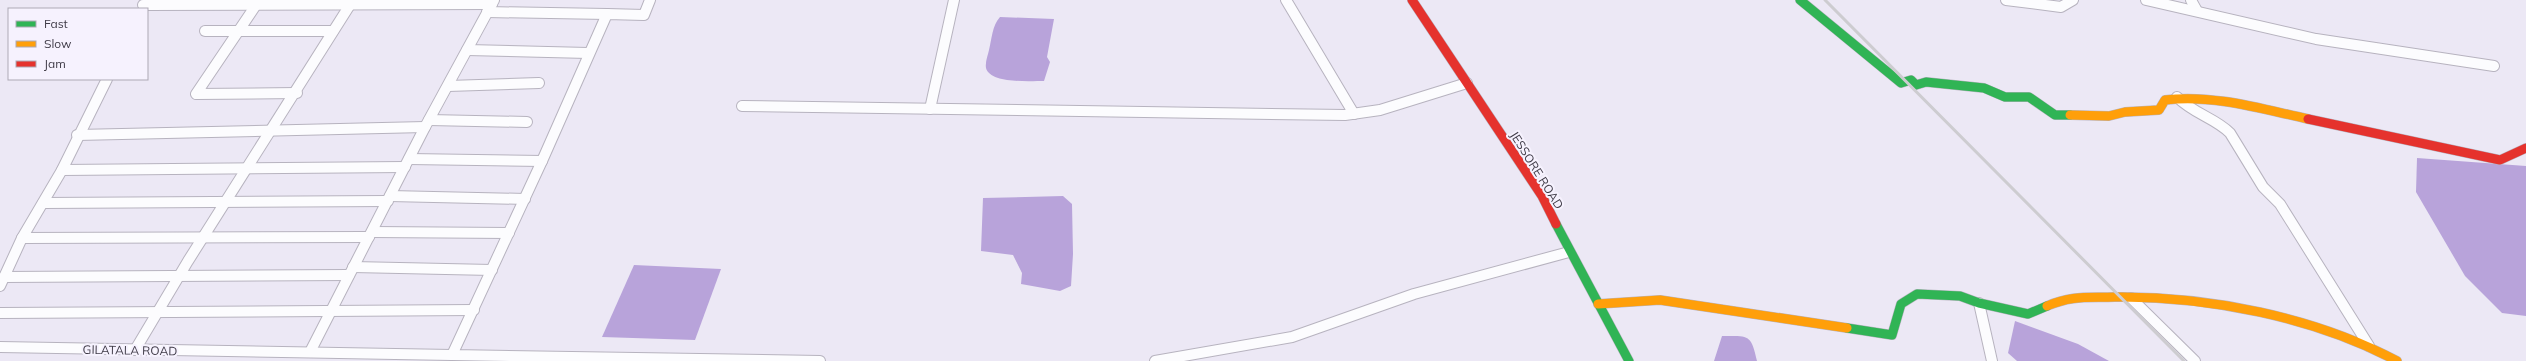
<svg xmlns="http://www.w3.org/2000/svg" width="2526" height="361" font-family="Mulish,sans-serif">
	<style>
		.water { fill: #b8a3da }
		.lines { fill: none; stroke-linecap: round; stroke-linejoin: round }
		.street-casing { stroke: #b7b3bf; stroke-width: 12 }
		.fast-casing { stroke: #b7b3bf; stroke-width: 10 }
		.slow-casing { stroke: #b7b3bf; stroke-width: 10 }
		.jam-casing { stroke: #b7b3bf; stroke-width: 10 }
		.street { stroke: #fcfcfe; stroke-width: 10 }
		.fast { stroke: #30b455; stroke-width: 9 }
		.slow { stroke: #ff9f0a; stroke-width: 9 }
		.jam { stroke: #e5322d; stroke-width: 9 }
		.rail { stroke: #cdccd0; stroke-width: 3 }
		.labels { text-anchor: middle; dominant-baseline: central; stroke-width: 4; stroke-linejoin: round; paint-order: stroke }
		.street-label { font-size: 12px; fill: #3f3b47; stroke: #f6f2fe }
	</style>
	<rect width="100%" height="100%" fill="#ece8f5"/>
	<g class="water">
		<path d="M1000,17L1054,19L1047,57L1050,62L1044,81C1031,81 990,84 986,68C985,62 988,55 989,50C992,38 992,26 1000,17Z"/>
		<polygon points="2417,158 2526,166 2526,316 2502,313 2465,276 2416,192"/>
		<polygon points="1063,196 1072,204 1073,254 1071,286 1060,291 1021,284 1022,273 1013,255 981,251 983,198"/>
		<polygon points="634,265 721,269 695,340 602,337"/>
		<polygon points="2015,321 2078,344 2109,361 2017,361 2008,353"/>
		<path d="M1722,336C1749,336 1751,334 1757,361H1714Z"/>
	</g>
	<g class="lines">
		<g class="street-casing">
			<g id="street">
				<polyline points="1286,0 1354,114"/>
				<polyline points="2006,0 2061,7 2073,0"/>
				<polyline points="2146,0 2316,39 2494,66"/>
				<polyline points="2191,0 2197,11"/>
				<polyline points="143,5 492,4"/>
				<polyline points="250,5 256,5 196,94 297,93"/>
				<polyline points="487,12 607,14"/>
				<polyline points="205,31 333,31"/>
				<polyline points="467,50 588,53"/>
				<polyline points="448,86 539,83"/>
				<path d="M2177,97C2194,114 2215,118 2230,133L2263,187L2280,204L2369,346"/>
				<polyline points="742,106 1345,115 1380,110 1467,83"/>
				<polyline points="930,109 954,0"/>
				<polyline points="429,120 527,122"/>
				<polyline points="77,135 425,127"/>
				<polyline points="409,159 542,161 607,14 644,15 650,0"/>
				<polyline points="542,161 452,355 820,361"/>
				<polyline points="62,170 405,167"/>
				<polyline points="390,196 525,199"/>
				<polyline points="43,203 388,201"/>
				<polyline points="372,232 509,233"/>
				<polyline points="22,238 369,237"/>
				<polyline points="353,267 492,270"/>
				<polyline points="4,277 349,275"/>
				<polyline points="0,286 22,238 62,170 107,79"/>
				<polyline points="2131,298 2195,361"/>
				<polyline points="1979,303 1992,361"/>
				<polyline points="0,313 474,310"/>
				<polyline points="0,347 452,355"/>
				<polyline points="135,350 188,261 353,0"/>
				<polyline points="310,352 425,127 494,0"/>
				<polyline points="1155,361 1292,337 1414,294 1569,252"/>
			</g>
		</g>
		<g class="fast-casing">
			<g id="fast">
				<polyline points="1800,0 1901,83 1911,80 1916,85 1926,82 1984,88 2005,97 2029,97 2055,115 2070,115"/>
				<polyline points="1556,224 1629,361"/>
				<polyline points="1847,328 1892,335 1901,304 1917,294 1960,296 1979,303 2028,314 2047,306"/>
			</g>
		</g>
		<g class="slow-casing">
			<g id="slow">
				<path d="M2070,115L2109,116L2125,112L2159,110L2165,100C2213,94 2262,109 2308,119"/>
				<polyline points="1598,304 1660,300 1847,328"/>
				<path d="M2047,306C2072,295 2088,298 2115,297C2208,296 2315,317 2397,361"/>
			</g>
		</g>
		<g class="jam-casing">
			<g id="jam">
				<polyline points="1412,0 1542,196 1556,224"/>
				<polyline points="2308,119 2500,160 2526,148"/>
			</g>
		</g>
		<use href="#street" class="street"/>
		<use href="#fast" class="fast"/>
		<use href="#slow" class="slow"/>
		<use href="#jam" class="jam"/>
		<polyline class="rail" points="1825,0 2184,361"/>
	</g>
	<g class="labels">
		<g class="street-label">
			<text transform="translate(1537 170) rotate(58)">JESSORE ROAD</text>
			<text transform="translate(130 350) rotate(1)">GILATALA ROAD</text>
		</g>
	</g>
	<rect x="8" y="8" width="140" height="72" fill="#f6f2fe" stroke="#ada9b5"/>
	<rect x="16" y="21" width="20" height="6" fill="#30b455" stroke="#ada9b5"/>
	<text x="44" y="28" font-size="12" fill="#3f3b47">Fast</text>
	<rect x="16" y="41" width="20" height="6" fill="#ff9f0a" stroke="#ada9b5"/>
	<text x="44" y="48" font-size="12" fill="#3f3b47">Slow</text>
	<rect x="16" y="61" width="20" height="6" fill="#e5322d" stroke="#ada9b5"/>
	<text x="44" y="68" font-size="12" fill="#3f3b47">Jam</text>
</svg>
